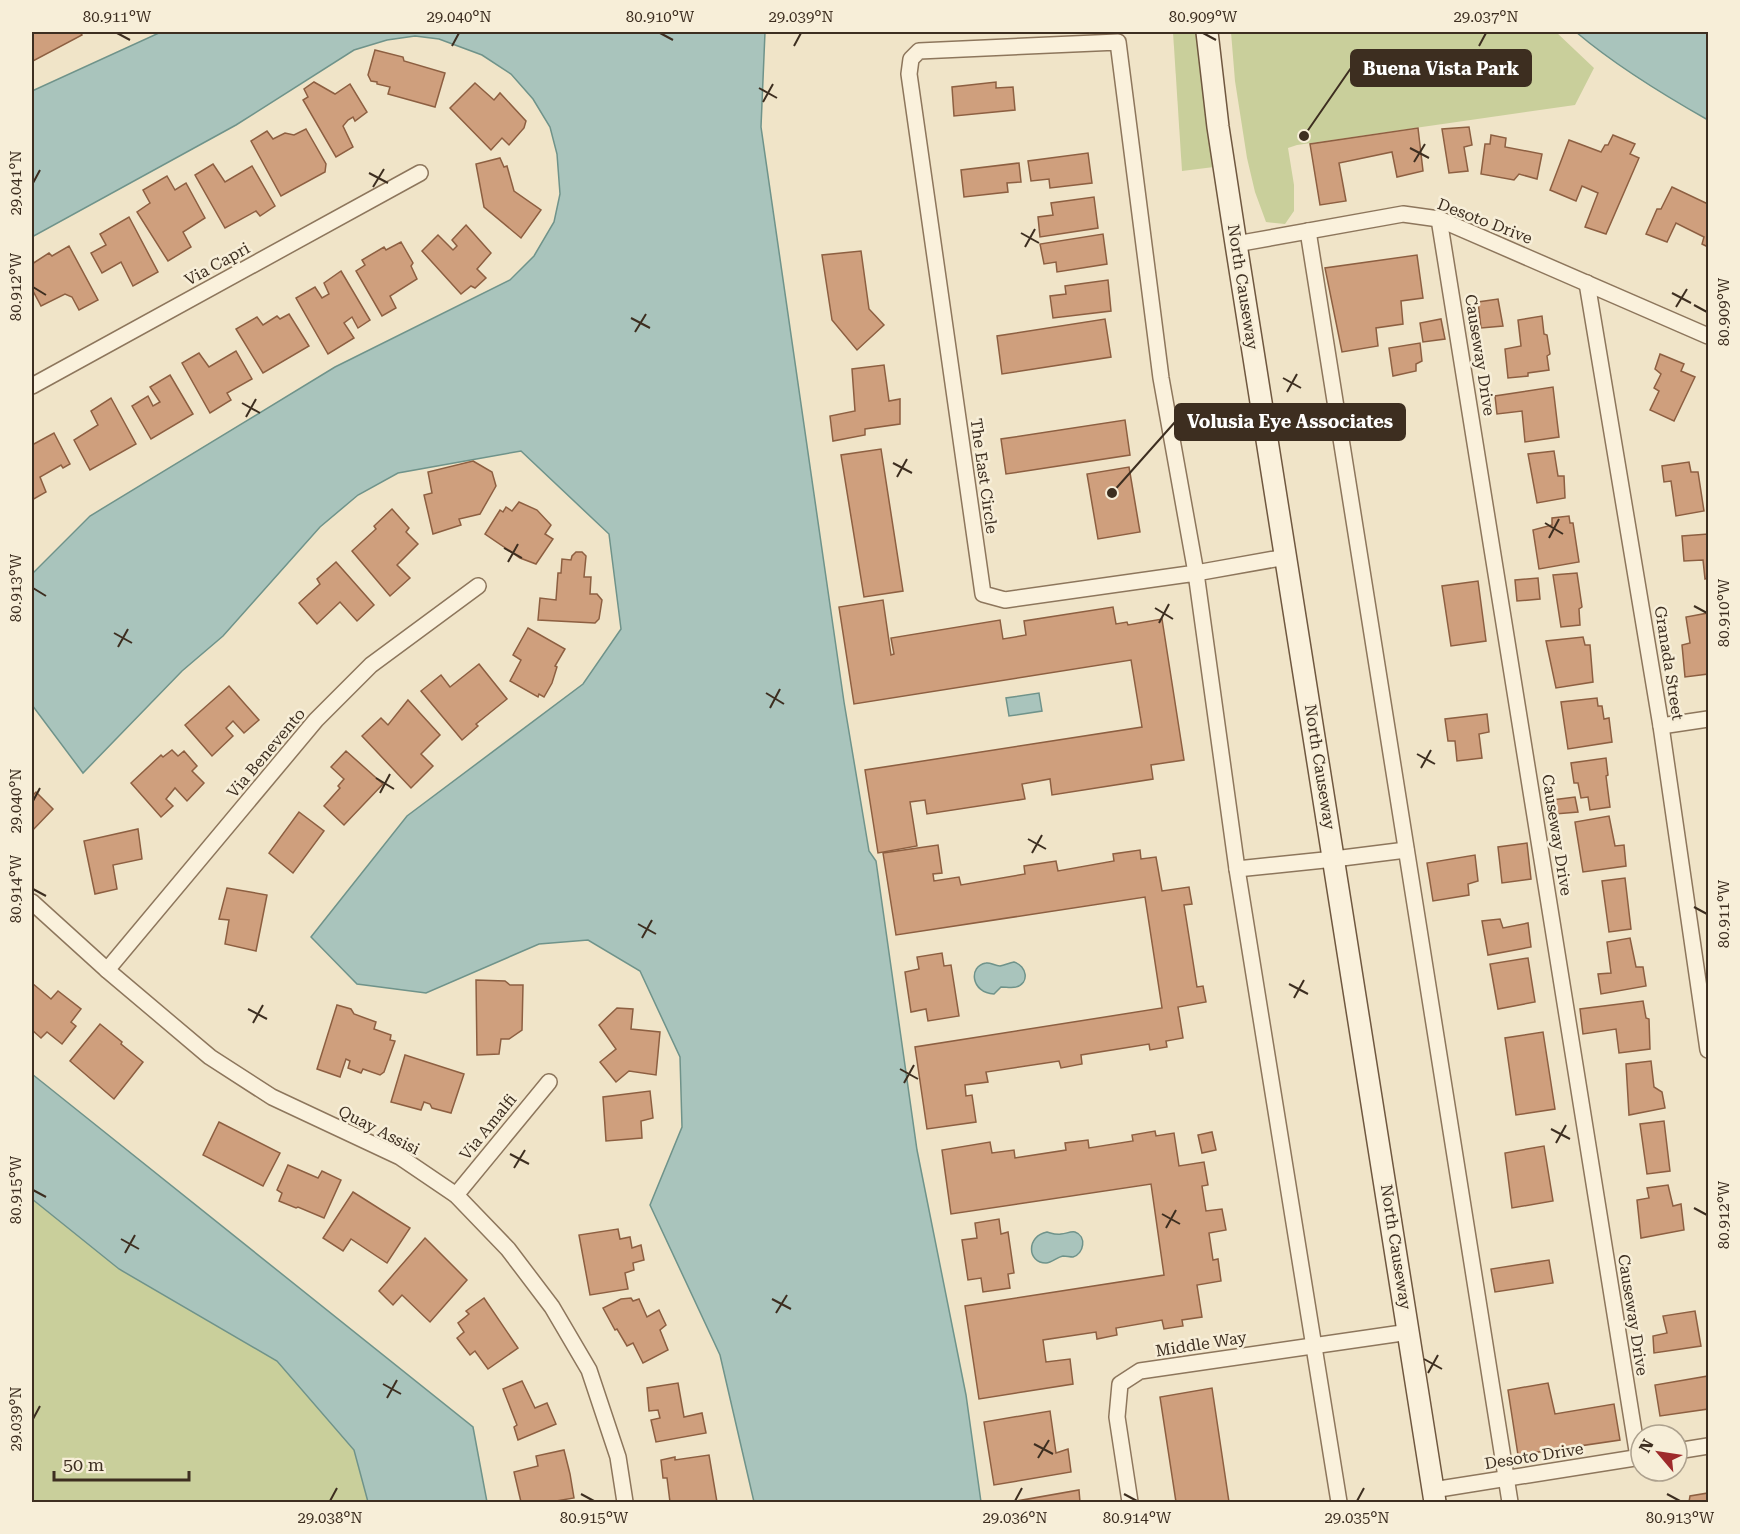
<svg xmlns="http://www.w3.org/2000/svg" width="1740" height="1534" font-family="'Roboto Serif',serif">
	<style>
		.green { fill: #c9cf9b }
		.water { fill: #a9c4bc; stroke: #6f938a; stroke-width: 1.5 }
		.building { fill: #cf9f7d; stroke: #8d5f41; stroke-width: 1.5 }
		.lines { fill: none; stroke-linecap: round; stroke-linejoin: round }
		.street-casing { stroke: #8d765c; stroke-width: 18 }
		.secondary-casing { stroke: #6f573f; stroke-width: 24 }
		.street { stroke: #faf1dc; stroke-width: 15 }
		.secondary { stroke: #faf1dc; stroke-width: 21 }
		.ticks { fill: none; stroke: #3d2e20; stroke-width: 2 }
		.labels { text-anchor: middle; dominant-baseline: central; stroke-width: 5; stroke-linejoin: round; paint-order: stroke }
		.street-label { font-size: 16px; fill: #3d2e20; stroke: #f7eed8 }
		.leader { fill: none; stroke: #3d2e20; stroke-width: 2 }
		.callout-dot { fill: #3d2e20; stroke: #f7eed8; stroke-width: 2 }
		.callout { fill: #3d2e20; stroke: #3d2e20; stroke-width: 2 }
		.callout-label { font-size: 18px; text-anchor: middle; font-weight: bold; fill: #fff }
		.neatline { fill: none; stroke: #3d2e20; stroke-width: 2 }
		.ticks-label { font-size: 15px; text-anchor: middle; fill: #3d2e20 }
	</style>
	<rect width="100%" height="100%" fill="#f0e4c8"/>
	<g class="green">
		<polygon points="1173,32 1197,32 1214,167 1182,171"/>
		<polygon points="1231,32 1556,32 1594,68 1575,105 1297,145 1288,148 1294,185 1294,211 1285,224 1266,222 1255,192 1247,158 1235,81"/>
		<polygon points="32,1199 119,1269 277,1361 354,1450 368,1502 32,1502"/>
	</g>
	<g class="water">
		<polygon points="161,32 765,32 761,127 844,702 869,851 876,861 917,1150 966,1395 981,1502 754,1502 720,1355 650,1205 682,1127 680,1057 640,971 588,940 539,944 426,993 357,984 311,937 407,816 583,684 621,629 609,534 521,451 398,473 358,495 320,527 223,636 182,671 83,773 32,705 32,574 90,516 335,367 510,280 534,256 554,222 560,194 557,154 550,127 533,99 511,74 482,55 439,39 415,36 387,40 354,50 236,125 32,237 32,91"/>
		<path d="M1576,32H1708V120C1662,94 1616,66 1576,32Z"/>
		<polygon points="1039,693 1042,711 1009,716 1006,698"/>
		<path d="M1014,962C1027,966 1030,983 1016,987C1012,988 1006,987 1001,987L994,994C971,993 968,966 986,963C990,962 995,966 1000,966C1005,965 1009,963 1014,962Z"/>
		<polygon points="32,1074 473,1427 487,1502 368,1502 354,1450 277,1361 119,1269 32,1199"/>
		<path d="M1047,1232C1051,1233 1056,1235 1061,1234C1066,1234 1070,1231 1075,1232C1087,1236 1084,1254 1073,1257C1070,1257 1066,1256 1063,1256C1057,1257 1052,1263 1046,1263C1027,1263 1026,1236 1047,1232Z"/>
	</g>
	<g class="building">
		<polygon points="32,32 80,32 82,35 33,61 32,59"/>
		<polygon points="375,50 403,57 404,61 445,73 435,107 388,94 390,87 377,84 377,82 371,81 368,75"/>
		<polygon points="314,82 335,94 350,84 367,112 355,121 353,117 348,120 343,126 353,147 336,157 303,100 308,97 304,89"/>
		<polygon points="996,82 996,88 1013,87 1015,110 954,116 952,87"/>
		<polygon points="475,83 494,100 500,93 526,121 524,128 509,145 502,138 491,150 450,108"/>
		<polygon points="1469,127 1472,145 1464,147 1468,171 1449,173 1442,129"/>
		<polygon points="1418,128 1423,171 1397,177 1392,152 1339,163 1346,201 1320,205 1310,144"/>
		<polygon points="306,129 326,164 325,172 281,196 251,141 267,131 273,139 285,133 294,135"/>
		<polygon points="1491,135 1506,138 1505,147 1542,154 1537,179 1519,174 1514,180 1481,174 1485,144 1490,144"/>
		<polygon points="1613,135 1635,144 1630,154 1639,158 1606,234 1585,227 1598,193 1582,186 1576,201 1550,190 1569,140 1601,152 1605,145 1608,145"/>
		<polygon points="1088,153 1092,183 1050,188 1049,179 1031,181 1028,161"/>
		<polygon points="500,158 504,167 507,166 514,191 541,210 521,238 484,207 476,164"/>
		<polygon points="1019,163 1021,182 1007,183 1008,192 964,197 961,170"/>
		<polygon points="213,164 225,182 252,166 275,206 260,216 256,211 225,228 195,175"/>
		<polygon points="167,176 175,190 186,183 205,218 183,232 191,247 168,261 137,212 150,203 143,190"/>
		<polygon points="1672,187 1708,204 1708,247 1702,244 1704,237 1676,223 1667,242 1646,234 1657,209 1661,209"/>
		<polygon points="1094,197 1098,228 1040,237 1038,217 1053,215 1051,203"/>
		<polygon points="129,217 158,272 133,286 121,262 102,273 91,253 106,245 100,234"/>
		<polygon points="466,225 491,253 477,269 486,278 475,288 471,286 461,294 422,251 438,235 453,250 457,246 452,240"/>
		<polygon points="1103,234 1107,264 1057,272 1056,262 1044,264 1040,244"/>
		<polygon points="401,242 413,263 411,266 417,279 390,296 396,308 382,316 356,271 365,265 362,260 384,247 386,250"/>
		<polygon points="69,246 98,300 79,310 72,297 65,294 41,306 32,289 32,264 49,253 52,256"/>
		<polygon points="861,251 869,309 884,325 857,350 832,320 822,255"/>
		<polygon points="1417,255 1423,298 1401,301 1403,324 1376,328 1378,346 1342,352 1325,268"/>
		<polygon points="341,271 370,320 358,328 352,317 344,323 354,338 328,354 296,298 315,287 322,298 329,294 324,283"/>
		<polygon points="1108,280 1111,311 1053,318 1050,296 1066,294 1065,286"/>
		<polygon points="1498,299 1503,326 1481,328 1478,302"/>
		<polygon points="289,314 309,346 263,373 236,329 257,317 263,325 277,316 280,319"/>
		<polygon points="1542,316 1544,334 1547,335 1550,354 1547,356 1549,370 1528,373 1528,376 1508,378 1505,349 1521,346 1518,320"/>
		<polygon points="1105,319 1111,357 1002,374 997,336"/>
		<polygon points="1441,319 1445,339 1423,342 1420,323"/>
		<polygon points="1420,343 1422,361 1416,364 1416,371 1393,376 1389,348"/>
		<polygon points="236,351 252,379 227,393 231,400 210,413 182,363 199,353 209,367"/>
		<polygon points="1660,354 1684,364 1681,371 1695,377 1674,421 1650,410 1659,391 1654,388 1661,374 1655,369"/>
		<polygon points="884,365 889,401 900,399 900,424 865,429 865,435 833,441 830,416 855,411 852,369"/>
		<polygon points="170,375 193,414 151,439 132,406 148,396 153,406 160,402 150,387"/>
		<polygon points="1553,387 1559,437 1525,442 1522,411 1497,414 1495,396"/>
		<polygon points="111,398 136,444 90,470 74,440 98,425 91,411"/>
		<polygon points="1125,420 1130,455 1006,474 1001,439"/>
		<polygon points="54,433 70,464 63,468 61,465 40,477 46,492 32,500 32,445"/>
		<polygon points="881,449 903,591 864,597 841,455"/>
		<polygon points="1554,451 1558,476 1564,476 1565,498 1537,503 1528,454"/>
		<polygon points="473,461 492,472 496,486 480,514 459,519 461,525 433,534 424,495 432,493 428,472"/>
		<polygon points="1689,462 1691,472 1698,472 1704,511 1676,516 1671,481 1664,482 1662,466"/>
		<polygon points="1129,467 1140,532 1098,539 1087,474"/>
		<polygon points="519,502 537,510 551,525 545,534 553,539 536,564 520,558 485,534 500,510 503,512 506,507 512,511"/>
		<polygon points="392,509 409,528 406,532 418,544 397,565 410,578 390,596 352,551 376,529 374,526"/>
		<polygon points="1569,516 1570,523 1573,523 1579,562 1539,569 1533,530 1552,525 1552,518"/>
		<polygon points="1708,534 1708,578 1705,579 1703,560 1684,561 1682,536"/>
		<polygon points="576,552 582,552 586,556 584,577 591,577 590,594 597,594 602,600 599,619 595,623 538,620 540,598 556,600 558,573 561,573 562,559 571,560 572,556"/>
		<polygon points="336,562 374,605 357,621 340,602 317,624 299,603 320,584 317,579"/>
		<polygon points="1577,573 1582,607 1579,609 1580,625 1561,627 1553,575"/>
		<polygon points="1538,578 1540,599 1517,601 1515,580"/>
		<polygon points="1478,581 1486,641 1451,646 1442,586"/>
		<polygon points="883,600 891,655 894,654 891,638 1000,620 1003,639 1026,635 1024,621 1113,607 1116,624 1127,622 1128,625 1162,619 1184,760 1151,765 1153,779 1052,795 1050,779 1022,784 1025,799 927,814 925,800 910,802 917,846 878,853 865,770 1142,727 1131,660 854,704 839,607"/>
		<polygon points="1708,613 1708,674 1685,677 1682,645 1690,643 1686,617"/>
		<polygon points="528,628 565,649 555,666 557,667 552,683 544,697 539,694 538,697 510,681 521,660 513,655"/>
		<polygon points="1583,637 1585,645 1590,645 1593,682 1556,688 1546,641"/>
		<polygon points="479,664 507,699 476,724 478,726 462,740 421,691 441,675 450,687"/>
		<polygon points="229,686 259,720 244,733 233,721 226,728 233,736 212,756 185,725"/>
		<polygon points="1597,698 1598,706 1602,706 1604,719 1609,718 1612,742 1568,749 1561,702"/>
		<polygon points="408,700 440,735 421,754 433,766 411,788 362,736 381,718 388,725"/>
		<polygon points="1487,714 1489,732 1479,734 1482,758 1457,761 1455,741 1448,741 1445,719"/>
		<polygon points="172,750 178,756 184,751 197,766 192,771 204,783 187,801 175,788 166,799 173,806 161,817 131,783 161,755 163,757"/>
		<polygon points="346,751 383,784 344,825 324,806 340,788 338,786 344,779 331,767"/>
		<polygon points="1606,758 1608,775 1606,776 1610,807 1590,810 1588,797 1581,798 1578,783 1574,783 1571,763"/>
		<polygon points="36,792 53,809 32,831 32,796"/>
		<polygon points="1575,797 1578,812 1555,814 1552,800"/>
		<polygon points="299,812 324,831 293,873 269,853"/>
		<polygon points="1609,816 1615,846 1624,845 1626,866 1583,872 1575,822"/>
		<polygon points="138,829 142,859 113,865 117,889 95,894 84,841"/>
		<polygon points="1527,843 1531,879 1502,883 1498,847"/>
		<polygon points="938,845 942,873 933,874 934,881 959,877 961,885 1025,874 1024,866 1056,861 1058,871 1114,861 1113,854 1140,850 1141,859 1156,857 1162,891 1189,887 1192,904 1184,905 1197,987 1203,986 1206,1002 1178,1007 1183,1038 1166,1041 1167,1047 1150,1050 1149,1044 1081,1055 1082,1064 1061,1068 1059,1061 986,1072 988,1082 965,1085 966,1096 972,1095 976,1122 927,1129 915,1047 1162,1008 1145,897 896,935 883,853"/>
		<polygon points="1475,855 1478,881 1468,884 1469,895 1433,901 1427,863"/>
		<polygon points="1625,878 1631,929 1609,932 1602,881"/>
		<polygon points="227,888 267,895 256,951 225,944 229,920 219,919"/>
		<polygon points="1500,919 1503,928 1528,923 1531,947 1488,955 1482,921"/>
		<polygon points="1630,938 1636,967 1643,967 1646,986 1601,994 1598,974 1611,973 1607,942"/>
		<polygon points="942,953 944,966 951,965 959,1016 928,1021 926,1009 911,1012 905,972 919,969 917,957"/>
		<polygon points="1528,958 1535,1002 1498,1009 1490,964"/>
		<polygon points="476,980 505,981 510,985 523,985 522,1030 509,1039 501,1039 499,1054 477,1055"/>
		<polygon points="32,983 51,999 58,991 81,1009 71,1022 76,1026 62,1044 47,1032 41,1038 32,1030"/>
		<polygon points="1643,1001 1646,1018 1649,1019 1650,1049 1619,1053 1616,1029 1583,1034 1580,1009"/>
		<polygon points="337,1005 351,1009 354,1014 376,1022 374,1029 391,1035 390,1040 395,1041 384,1072 380,1075 363,1069 361,1073 348,1068 350,1061 346,1059 340,1077 317,1069"/>
		<polygon points="617,1008 633,1009 631,1029 660,1032 656,1075 629,1071 616,1082 600,1062 616,1049 599,1025"/>
		<polygon points="100,1024 122,1042 121,1044 143,1062 114,1099 70,1061"/>
		<polygon points="1543,1032 1555,1109 1516,1115 1505,1038"/>
		<polygon points="405,1055 464,1074 451,1113 432,1108 430,1104 424,1102 421,1110 391,1102"/>
		<polygon points="1651,1061 1654,1087 1662,1092 1665,1108 1629,1115 1626,1064"/>
		<polygon points="650,1091 653,1118 641,1121 642,1138 606,1141 603,1097"/>
		<polygon points="1664,1121 1670,1171 1647,1174 1640,1124"/>
		<polygon points="219,1122 280,1153 263,1186 203,1155"/>
		<polygon points="1155,1131 1156,1136 1174,1133 1179,1166 1204,1162 1208,1185 1202,1186 1206,1211 1222,1209 1226,1230 1209,1233 1213,1260 1218,1259 1221,1281 1197,1285 1202,1317 1182,1320 1183,1326 1164,1329 1162,1320 1116,1328 1117,1335 1097,1339 1096,1332 1043,1340 1046,1362 1070,1359 1073,1384 979,1399 965,1306 1164,1275 1151,1184 951,1214 942,1150 990,1142 992,1153 1014,1150 1015,1158 1066,1150 1065,1143 1088,1140 1089,1148 1133,1141 1132,1135"/>
		<polygon points="1212,1132 1216,1150 1202,1153 1198,1135"/>
		<polygon points="1544,1146 1553,1201 1512,1208 1505,1153"/>
		<polygon points="288,1165 318,1178 322,1171 341,1180 324,1218 298,1207 296,1208 279,1201 282,1193 277,1190"/>
		<polygon points="1668,1185 1673,1206 1681,1204 1684,1230 1641,1238 1637,1200 1649,1198 1647,1188"/>
		<polygon points="353,1192 410,1228 387,1263 351,1239 343,1251 323,1238"/>
		<polygon points="999,1219 1001,1234 1008,1232 1014,1273 1008,1274 1010,1288 983,1292 981,1278 968,1280 962,1240 977,1238 975,1223"/>
		<polygon points="618,1229 620,1239 630,1237 632,1248 641,1245 644,1260 633,1263 634,1270 625,1273 628,1289 590,1295 579,1235"/>
		<polygon points="425,1238 467,1280 430,1322 402,1295 393,1305 379,1291"/>
		<polygon points="1549,1260 1553,1283 1495,1292 1491,1269"/>
		<polygon points="484,1298 518,1348 488,1369 475,1351 470,1355 457,1338 464,1332 458,1323 469,1314 466,1311"/>
		<polygon points="631,1298 633,1301 639,1299 647,1317 659,1310 666,1325 660,1330 668,1350 643,1363 633,1343 627,1346 617,1329 615,1330 603,1308 621,1299"/>
		<polygon points="1695,1311 1701,1346 1654,1353 1653,1336 1667,1333 1663,1316"/>
		<polygon points="1708,1376 1708,1409 1660,1416 1655,1385"/>
		<polygon points="522,1381 535,1408 547,1403 556,1424 518,1440 514,1427 517,1425 503,1389"/>
		<polygon points="678,1383 684,1417 702,1413 706,1433 656,1442 651,1420 660,1418 658,1410 649,1411 647,1388"/>
		<polygon points="1548,1383 1555,1414 1614,1404 1620,1440 1518,1455 1508,1390"/>
		<polygon points="1212,1388 1229,1502 1176,1502 1160,1397"/>
		<polygon points="1050,1411 1056,1453 1068,1449 1071,1472 994,1485 984,1422"/>
		<polygon points="564,1450 570,1474 574,1498 550,1502 521,1502 514,1472 538,1466 536,1456"/>
		<polygon points="709,1455 717,1502 670,1502 667,1478 663,1478 661,1460 675,1457 675,1460"/>
		<polygon points="1079,1490 1080,1502 1011,1502"/>
		<polygon points="1708,1493 1708,1502 1689,1502 1690,1496"/>
	</g>
	<g class="lines">
		<g class="street-casing">
			<g id="street">
				<polyline points="1439,219 1638,1457"/>
				<polyline points="1308,231 1510,1502"/>
				<polyline points="1236,244 1403,214 1439,219 1708,336"/>
				<polyline points="1587,283 1661,726 1708,1050"/>
				<polyline points="32,386 420,173"/>
				<polyline points="1286,557 1196,573 1005,600 983,594 909,74 911,59 919,51 1118,42 1161,378 1196,573 1237,869 1339,1502"/>
				<polyline points="1661,726 1708,719"/>
				<polyline points="1237,869 1334,859 1406,850"/>
				<polyline points="32,902 107,970 210,1057 272,1097 400,1157 456,1195 508,1249 552,1307 589,1370 618,1457 625,1502"/>
				<polyline points="107,970 316,720 371,665 478,586"/>
				<polyline points="456,1195 549,1082"/>
				<polyline points="1677,1451 1708,1446"/>
				<polyline points="1433,1490 1641,1457"/>
				<polyline points="1130,1502 1117,1417 1120,1384 1140,1371 1409,1332"/>
			</g>
		</g>
		<g class="secondary-casing">
			<polyline id="secondary" points="1207,32 1218,127 1236,244 1435,1502"/>
		</g>
		<use href="#street" class="street"/>
		<use href="#secondary" class="secondary"/>
	</g>
	<path class="ticks" d="M117,33L130,40M660,33L673,40M1203,33L1216,40M452,46L459,33M794,46L801,33M1479,46L1486,33M759,88L777,98M763,102L773,84M1410,148L1429,158M1414,162L1425,144M369,173L388,183M33,183L40,170M373,187L384,169M1021,233L1039,243M1025,247L1035,229M33,287L46,295M1672,293L1691,303M1694,305L1707,312M1676,307L1687,289M631,318L650,328M635,332L646,314M1283,378L1301,388M1287,392L1297,374M242,403L260,413M246,417L256,399M893,463L912,473M897,477L907,459M1545,523L1563,534M1549,538L1559,519M504,548L522,558M508,562L518,544M33,588L46,596M1694,606L1707,613M1155,608L1173,619M1159,623L1169,604M114,633L132,643M118,647L128,629M766,693L784,704M770,708L780,689M1417,754L1435,764M1421,768L1431,750M376,778L394,789M380,793L390,774M33,801L40,788M1028,839L1046,849M1032,853L1042,835M33,889L46,896M1694,907L1707,914M638,924L656,934M642,938L652,920M1289,984L1308,994M1294,998L1304,980M248,1009L267,1019M253,1023L263,1005M900,1069L918,1079M904,1083L914,1065M1551,1129L1570,1139M1556,1143L1566,1125M510,1154L529,1164M514,1168L525,1150M33,1190L46,1197M1694,1208L1707,1215M1162,1214L1180,1224M1166,1228L1176,1210M121,1239L139,1249M125,1253L135,1235M772,1299L791,1309M776,1313L787,1295M1424,1359L1442,1369M1428,1373L1438,1355M383,1384L401,1394M387,1398L397,1380M33,1419L40,1406M1034,1444L1053,1454M1038,1458L1049,1440M581,1494L594,1501M1124,1494L1137,1501M1667,1494L1680,1501M330,1501L337,1488M1015,1501L1022,1488M1357,1501L1364,1488"/>
	<g class="labels">
		<g class="street-label">
			<text transform="translate(1485 221) rotate(21)">Desoto Drive</text>
			<text transform="translate(217 264) rotate(-29)">Via Capri</text>
			<text transform="translate(1243 287) rotate(81)">North Causeway</text>
			<text transform="translate(1480 355) rotate(81)">Causeway Drive</text>
			<text transform="translate(984 476) rotate(82)">The East Circle</text>
			<text transform="translate(1669 663) rotate(81)">Granada Street</text>
			<text transform="translate(266 753) rotate(-50)">Via Benevento</text>
			<text transform="translate(1320 767) rotate(81)">North Causeway</text>
			<text transform="translate(1557 835) rotate(81)">Causeway Drive</text>
			<text transform="translate(488 1127) rotate(-51)">Via Amalfi</text>
			<text transform="translate(379 1130) rotate(27)">Quay Assisi</text>
			<text transform="translate(1396 1247) rotate(81)">North Causeway</text>
			<text transform="translate(1633 1315) rotate(81)">Causeway Drive</text>
			<text transform="translate(1201 1344) rotate(-9)">Middle Way</text>
			<text transform="translate(1534 1456) rotate(-9)">Desoto Drive</text>
		</g>
	</g>
	<path class="leader" d="M1304 136L1351 68M1112 493L1175 422"/>
	<g class="callout-dot">
		<circle cx="1304" cy="136" r="6"/>
		<circle cx="1112" cy="493" r="6"/>
	</g>
	<g class="callout">
		<rect x="1351" y="50" width="180" height="36" rx="6"/>
		<rect x="1175" y="404" width="230" height="36" rx="6"/>
	</g>
	<g class="callout-label">
		<text x="1441" y="75">Buena Vista Park</text>
		<text x="1290" y="428">Volusia Eye Associates</text>
	</g>
	<rect width="1740" height="1534" fill="none" stroke="#f7eed8" stroke-width="66"/>
	<g transform="translate(1659 1453) rotate(299)"><circle r="28" fill="#f7eed8" stroke="#ada18e" stroke-width="1.5"/>
	<path d="M0-4.5L10 22L0 15L-10 22Z" fill="#9e2a2b"/>
	<text y="-9" font-size="16" font-weight="bold" text-anchor="middle" fill="#3d2e20">N</text>
	</g>
	<path d="M54 1471v9h135v-9" fill="none" stroke="#3d2e20" stroke-width="3"/>
	<text x="63" y="1471" font-size="18" fill="#3d2e20" stroke="#f7eed8" stroke-width="4.5" paint-order="stroke">50 m</text>
	<rect x="33" y="33" width="1674" height="1468" class="neatline"/>
	<g class="ticks-label">
		<text x="117" y="22">80.911°W</text>
		<text x="459" y="22">29.040°N</text>
		<text x="660" y="22">80.910°W</text>
		<text x="801" y="22">29.039°N</text>
		<text x="1203" y="22">80.909°W</text>
		<text x="1486" y="22">29.037°N</text>
		<text transform="translate(16 183) rotate(-90)" y="5">29.041°N</text>
		<text transform="translate(16 287) rotate(-90)" y="5">80.912°W</text>
		<text transform="translate(1724 312) rotate(-90)" y="5">80.909°W</text>
		<text transform="translate(16 588) rotate(-90)" y="5">80.913°W</text>
		<text transform="translate(1724 613) rotate(-90)" y="5">80.910°W</text>
		<text transform="translate(16 801) rotate(-90)" y="5">29.040°N</text>
		<text transform="translate(16 889) rotate(-90)" y="5">80.914°W</text>
		<text transform="translate(1724 914) rotate(-90)" y="5">80.911°W</text>
		<text transform="translate(16 1190) rotate(-90)" y="5">80.915°W</text>
		<text transform="translate(1724 1215) rotate(-90)" y="5">80.912°W</text>
		<text transform="translate(16 1419) rotate(-90)" y="5">29.039°N</text>
		<text x="330" y="1523">29.038°N</text>
		<text x="594" y="1523">80.915°W</text>
		<text x="1015" y="1523">29.036°N</text>
		<text x="1137" y="1523">80.914°W</text>
		<text x="1357" y="1523">29.035°N</text>
		<text x="1680" y="1523">80.913°W</text>
	</g>
</svg>
